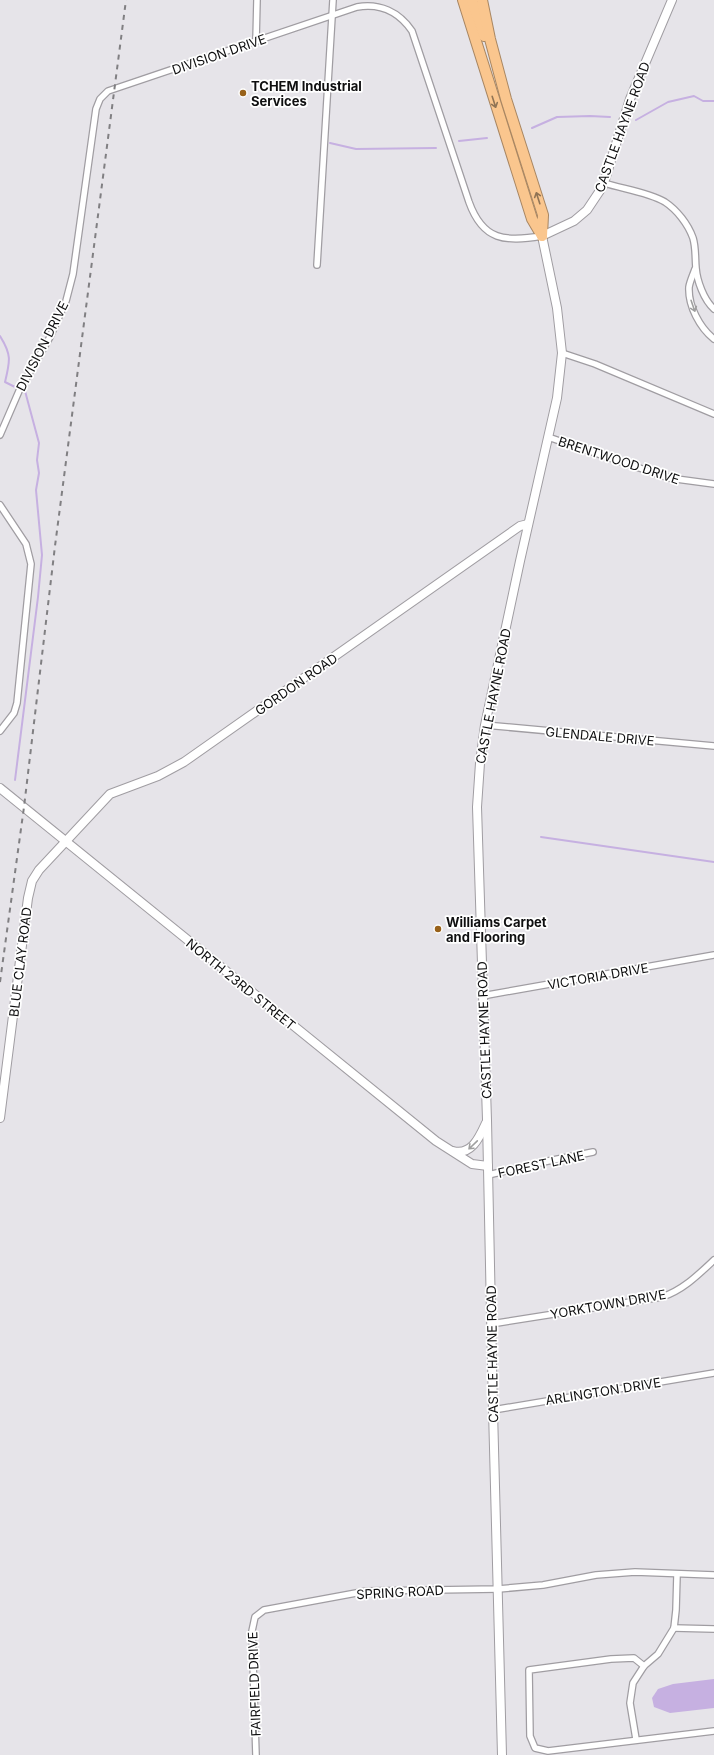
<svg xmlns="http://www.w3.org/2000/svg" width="714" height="1755" font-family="Inter,sans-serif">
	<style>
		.water { fill: #c6b0e1 }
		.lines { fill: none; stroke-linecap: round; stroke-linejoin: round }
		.stream { stroke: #c6b0e1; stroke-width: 2 }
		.street-casing { stroke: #a09da2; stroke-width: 8 }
		.secondary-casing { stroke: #a09da2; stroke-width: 10 }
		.highway-casing { stroke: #a88662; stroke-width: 12 }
		.street { stroke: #fff; stroke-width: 5.5 }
		.secondary { stroke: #fff; stroke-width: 8 }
		.highway { stroke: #fac68e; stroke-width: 10 }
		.rail { stroke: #807f82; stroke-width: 2; stroke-dasharray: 5 5; stroke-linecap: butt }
		.oneway { stroke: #907455 }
		.oneway2 { stroke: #9f9f9f }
		.poi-dot { fill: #98611a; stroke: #fff; stroke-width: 1.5 }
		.labels { text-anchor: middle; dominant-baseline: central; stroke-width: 3.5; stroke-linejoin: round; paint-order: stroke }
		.street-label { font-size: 13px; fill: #0f0f10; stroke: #fff }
		.poi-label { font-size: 13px; font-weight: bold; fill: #0f0f10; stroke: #fff; text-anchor: start }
	</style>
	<rect width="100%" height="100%" fill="#e6e4e9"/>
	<polygon class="water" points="714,1679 714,1708 670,1713 654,1707 652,1698 658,1689 673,1684"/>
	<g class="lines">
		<g class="stream">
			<polyline points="636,120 668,102 694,96 703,101 714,101"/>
			<polyline points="532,128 557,117 590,116 610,117"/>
			<polyline points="459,141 487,138"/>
			<polyline points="330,143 356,149 436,148"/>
			<path d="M0,336C12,355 10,361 5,382L15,387"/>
			<polyline points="15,780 38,597 42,555 36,490 39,473 37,460 39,443 25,391"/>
			<polyline points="541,837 714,862"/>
		</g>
		<g class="street-casing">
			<g id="street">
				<polyline points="256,41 257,0"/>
				<path d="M604,183C623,189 648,192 665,202C677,210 688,224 693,238C696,248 695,258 696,268C697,281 704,300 714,309"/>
				<polyline points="317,265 333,0"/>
				<path d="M695,269C693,275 690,281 689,287C688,306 700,328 714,339"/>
				<polyline points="562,353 595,364 714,414"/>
				<path d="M0,435L19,391L50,337L66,301L73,274L96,109L100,99L108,91L357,7C380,3 399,12 412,31L469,202C483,241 505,242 542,236"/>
				<polyline points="548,437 669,478 714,484"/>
				<polyline points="0,505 26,544 31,564 17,703 14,713 0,731"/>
				<polyline points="485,725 714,746"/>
				<polyline points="482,996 714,955"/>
				<polyline points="488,1175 548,1161 593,1152"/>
				<path d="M491,1324L662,1297C683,1290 698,1275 714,1260"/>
				<polyline points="493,1410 714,1373"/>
				<polyline points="674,1628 714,1629"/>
				<polyline points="644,1666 634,1658 611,1659 529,1670 530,1736 535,1748 548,1751 714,1731"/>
				<polyline points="636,1739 630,1703 633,1683 644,1666 658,1654 674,1628 676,1610 677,1575"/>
				<polyline points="256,1755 252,1631 255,1617 264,1610 367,1591 498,1589 543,1585 596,1575 635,1572 714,1575"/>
			</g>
		</g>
		<g class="secondary-casing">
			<g id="secondary">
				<polyline points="0,788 436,1141 472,1164 488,1166"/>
				<polyline points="0,1118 28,898 32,881 39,870 110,794 158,776 184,762 520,526 528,524"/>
				<path d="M453,1151C472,1156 480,1136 486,1123"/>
				<polyline points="502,1755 493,1410 487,1120 477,807 480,763 485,725 520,561 557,398 562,353 557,308 542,236 574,221 587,210 603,186 630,99 672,0"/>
			</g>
		</g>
		<g class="highway-casing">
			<g id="highway">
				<polyline points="463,0 532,219 542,236"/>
				<polyline points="472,0 484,36"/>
				<polyline points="482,0 490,39 506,99 543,215 542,236"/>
			</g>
		</g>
		<use href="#street" class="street"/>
		<use href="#secondary" class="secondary"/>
		<use href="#highway" class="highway"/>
		<polyline class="rail" points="0,982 24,807 55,546 126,0"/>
	</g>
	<defs><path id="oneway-shaft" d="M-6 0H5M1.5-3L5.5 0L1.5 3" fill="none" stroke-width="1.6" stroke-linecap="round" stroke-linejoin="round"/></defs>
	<g class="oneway">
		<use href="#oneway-shaft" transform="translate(494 102) rotate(72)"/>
		<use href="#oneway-shaft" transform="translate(538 198) rotate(-108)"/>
	</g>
	<g class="oneway2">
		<use href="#oneway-shaft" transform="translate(693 306) rotate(71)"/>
		<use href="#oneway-shaft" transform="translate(473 1145) rotate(136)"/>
	</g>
	<g class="poi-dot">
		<circle cx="243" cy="93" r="4"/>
		<circle cx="438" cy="929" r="4"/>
	</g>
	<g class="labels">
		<g class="street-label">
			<text transform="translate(219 54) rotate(-19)">DIVISION DRIVE</text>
			<text transform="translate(622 127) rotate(-70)">CASTLE HAYNE ROAD</text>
			<text transform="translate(42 346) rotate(-63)">DIVISION DRIVE</text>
			<text transform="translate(619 460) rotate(18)">BRENTWOOD DRIVE</text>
			<text transform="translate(296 684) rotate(-35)">GORDON ROAD</text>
			<text transform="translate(493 696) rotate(-79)">CASTLE HAYNE ROAD</text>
			<text transform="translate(600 736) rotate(5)">GLENDALE DRIVE</text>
			<text transform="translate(20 962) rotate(-83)">BLUE CLAY ROAD</text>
			<text transform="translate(598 976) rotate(-10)">VICTORIA DRIVE</text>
			<text transform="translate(241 984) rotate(39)">NORTH 23RD STREET</text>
			<text transform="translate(484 1030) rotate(-92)">CASTLE HAYNE ROAD</text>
			<text transform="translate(541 1164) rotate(-12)">FOREST LANE</text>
			<text transform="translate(608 1304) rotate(-10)">YORKTOWN DRIVE</text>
			<text transform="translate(492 1354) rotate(-91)">CASTLE HAYNE ROAD</text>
			<text transform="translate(603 1391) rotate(-9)">ARLINGTON DRIVE</text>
			<text transform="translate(400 1592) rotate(-3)">SPRING ROAD</text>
			<text transform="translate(254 1684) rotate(-92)">FAIRFIELD DRIVE</text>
		</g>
		<g class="poi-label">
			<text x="251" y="86">TCHEM Industrial<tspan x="251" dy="15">Services</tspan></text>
			<text x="446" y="922">Williams Carpet<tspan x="446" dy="15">and Flooring</tspan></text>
		</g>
	</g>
</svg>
